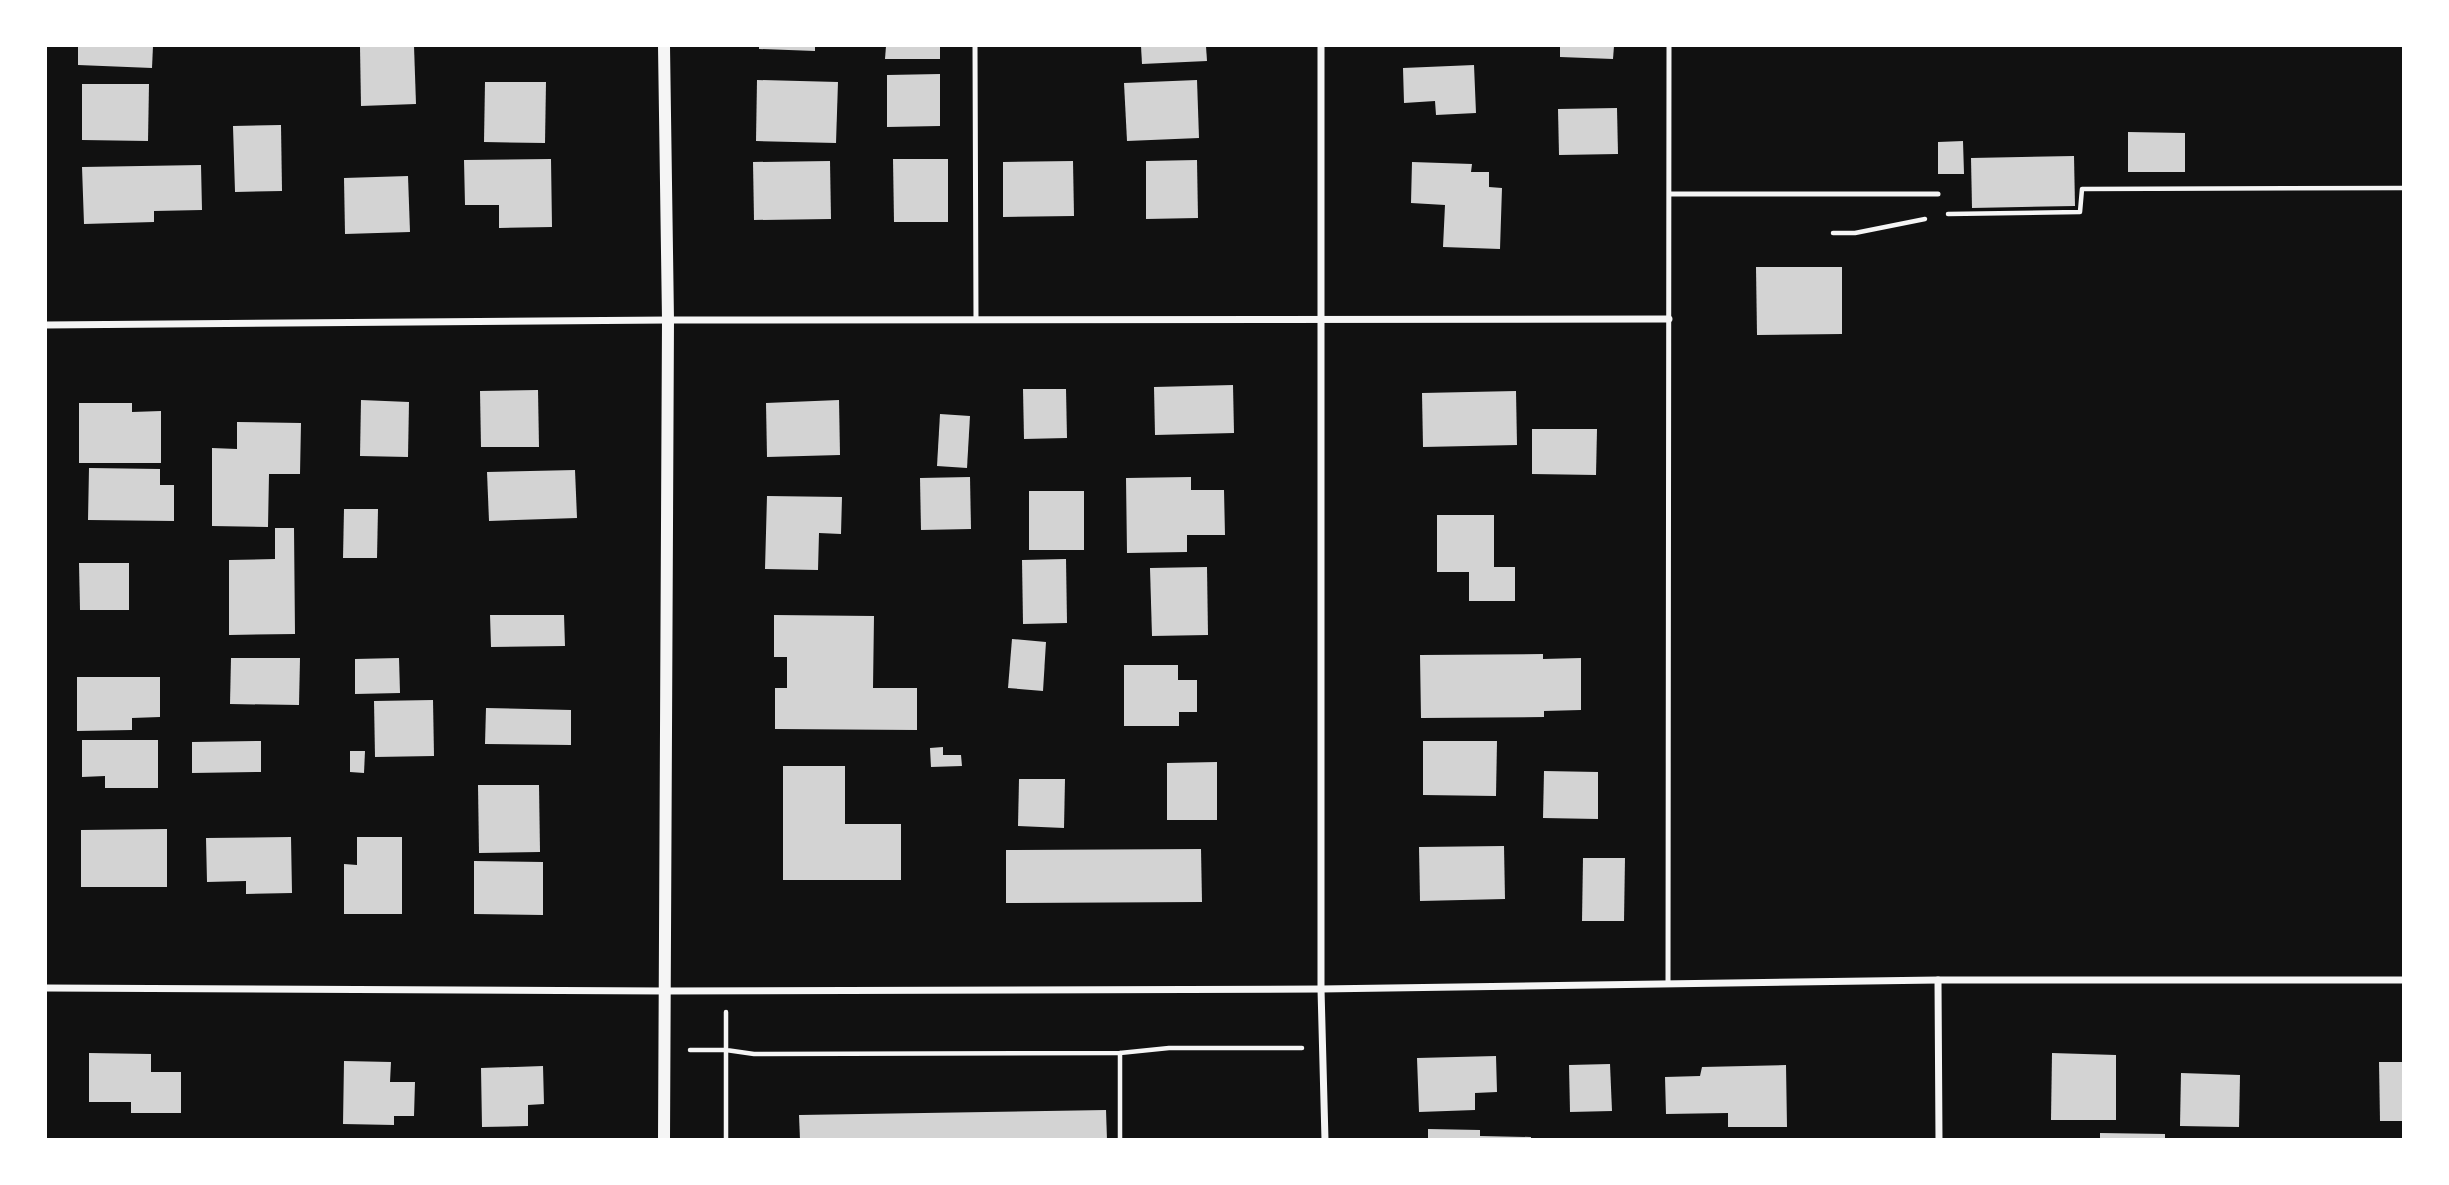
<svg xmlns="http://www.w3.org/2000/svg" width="2449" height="1185" font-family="Arial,sans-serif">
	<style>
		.building { fill: #d3d3d3 }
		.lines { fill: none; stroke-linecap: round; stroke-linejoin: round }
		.path { stroke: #f5f5f5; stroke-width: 4.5 }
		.service { stroke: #f5f5f5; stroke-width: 5 }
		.minor { stroke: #f5f5f5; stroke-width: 7 }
		.tertiary { stroke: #f5f5f5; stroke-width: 12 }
	</style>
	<rect width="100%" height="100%" fill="#111"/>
	<g class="building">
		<polygon points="78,46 153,46 152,68 78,65"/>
		<polygon points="414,46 416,104 361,106 360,47"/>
		<polygon points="759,46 815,46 815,51 759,49"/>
		<polygon points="886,46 940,46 940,59 885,59"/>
		<polygon points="1141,46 1206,46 1207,61 1142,64"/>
		<polygon points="1560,46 1614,46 1613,59 1560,57"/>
		<polygon points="1474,65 1476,113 1436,115 1435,101 1404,103 1403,68"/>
		<polygon points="940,74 940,126 887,127 887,75"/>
		<polygon points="757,80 838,82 836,143 756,141"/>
		<polygon points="1197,80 1199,138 1127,141 1124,83"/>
		<polygon points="485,82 546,82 545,143 484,142"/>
		<polygon points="82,84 149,84 148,141 82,140"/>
		<polygon points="1617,108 1618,154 1559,155 1558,109"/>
		<polygon points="281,125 282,191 235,192 233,126"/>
		<polygon points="2128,132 2185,133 2185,172 2128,172"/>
		<polygon points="1963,141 1964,174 1938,174 1938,142"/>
		<polygon points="2074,156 2075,206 1972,208 1971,158"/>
		<polygon points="551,159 552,227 499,228 499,205 465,205 464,160"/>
		<polygon points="893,159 948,159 948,222 894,222"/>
		<polygon points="1197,160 1198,218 1146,219 1146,161"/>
		<polygon points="830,161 831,219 754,220 753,162"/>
		<polygon points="1073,161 1074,216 1003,217 1003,162"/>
		<polygon points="1412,162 1472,164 1471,172 1489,172 1489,187 1502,188 1500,249 1443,247 1445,205 1411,203"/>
		<polygon points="201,165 202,210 154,211 154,222 84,224 82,167"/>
		<polygon points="408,176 410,232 345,234 344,178"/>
		<polygon points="1756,267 1842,267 1842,334 1757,335"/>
		<polygon points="1233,385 1234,433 1155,435 1154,387"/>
		<polygon points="1023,389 1066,389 1067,438 1024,439"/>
		<polygon points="538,390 539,447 481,447 480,391"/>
		<polygon points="1516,391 1517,445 1423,447 1422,393"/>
		<polygon points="361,400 409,402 408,457 360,456"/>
		<polygon points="839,400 840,455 767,457 766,403"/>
		<polygon points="79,403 132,403 132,412 161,411 161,463 79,463"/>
		<polygon points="940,414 970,416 967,468 937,466"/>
		<polygon points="237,422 301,423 300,474 269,474 268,527 212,526 212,448 237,449"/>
		<polygon points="1532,429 1597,429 1596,475 1532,474"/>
		<polygon points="89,468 160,469 160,485 174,485 174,521 88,520"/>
		<polygon points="575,470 577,518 489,521 487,472"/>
		<polygon points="970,477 971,529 921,530 920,478"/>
		<polygon points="1191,477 1191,490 1224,490 1225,535 1187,535 1187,552 1127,553 1126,478"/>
		<rect x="1029" y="491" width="55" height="59"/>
		<polygon points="767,496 842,497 841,534 819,533 818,570 765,569"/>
		<polygon points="344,509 378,509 377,558 343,558"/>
		<polygon points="1437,515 1494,515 1494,567 1515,567 1515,601 1469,601 1469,572 1437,572"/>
		<polygon points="275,528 294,528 295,634 229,635 229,560 275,559"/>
		<polygon points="1066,559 1067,623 1023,624 1022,560"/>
		<polygon points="79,563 129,563 129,610 80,610"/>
		<polygon points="1207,567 1208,635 1152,636 1150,568"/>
		<polygon points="490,615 564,615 565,646 491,647"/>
		<polygon points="774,615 874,616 873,688 917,688 917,730 775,729 775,688 787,688 787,657 774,657"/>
		<polygon points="1012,639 1046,642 1043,691 1008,688"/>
		<polygon points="1543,654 1543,659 1581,658 1581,710 1544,711 1544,717 1421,718 1420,655"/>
		<polygon points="231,658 300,658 299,705 230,704"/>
		<polygon points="399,658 400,693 355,694 355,659"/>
		<polygon points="1124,665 1178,665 1178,680 1197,680 1197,712 1179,712 1179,726 1124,726"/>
		<polygon points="77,677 160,677 160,717 132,718 132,730 77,731"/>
		<polygon points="433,700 434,756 375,757 374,701"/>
		<polygon points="486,708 571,710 571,745 485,744"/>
		<polygon points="82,740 158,740 158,788 105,788 105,776 82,777"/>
		<polygon points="261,741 261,772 192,773 192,742"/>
		<polygon points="1423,741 1497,741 1496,796 1423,795"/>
		<polygon points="943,747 943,755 961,755 962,766 931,767 930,748"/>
		<polygon points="350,751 365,751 364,773 350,772"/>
		<polygon points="1217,762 1217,820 1167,820 1167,763"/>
		<polygon points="783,766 845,766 845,824 901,824 901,880 783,880"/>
		<polygon points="1544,771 1598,772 1598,819 1543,818"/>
		<polygon points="1019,779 1065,779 1064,828 1018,826"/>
		<polygon points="478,785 539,785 540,852 479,853"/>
		<polygon points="167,829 167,887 81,887 81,830"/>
		<polygon points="291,837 292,893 246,894 246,881 207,882 206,838"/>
		<polygon points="357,837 402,837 402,914 344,914 344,864 357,865"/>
		<polygon points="1504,846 1505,899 1420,901 1419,847"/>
		<polygon points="1201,849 1202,902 1006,903 1006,850"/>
		<polygon points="1583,858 1625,858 1624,921 1582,921"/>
		<polygon points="474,861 543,862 543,915 474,914"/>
		<polygon points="89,1053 151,1054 151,1072 181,1072 181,1113 131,1113 131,1102 89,1102"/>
		<polygon points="2052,1053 2116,1055 2116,1120 2051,1120"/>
		<polygon points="1496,1056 1497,1092 1475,1093 1475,1110 1419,1112 1417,1058"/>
		<polygon points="344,1061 391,1062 390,1082 415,1082 414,1116 394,1116 394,1125 343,1124"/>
		<polygon points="2379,1062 2404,1062 2404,1121 2380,1121"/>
		<polygon points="1610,1064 1612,1111 1570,1112 1569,1065"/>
		<polygon points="1786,1065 1787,1127 1728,1127 1728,1113 1666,1114 1665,1077 1700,1076 1702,1067"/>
		<polygon points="543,1066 544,1104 528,1105 528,1126 482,1127 481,1068"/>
		<polygon points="2181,1073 2240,1075 2239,1127 2180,1126"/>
		<polygon points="1106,1110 1107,1140 800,1140 799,1115"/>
		<polygon points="1428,1129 1480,1130 1480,1136 1531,1137 1531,1140 1428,1140"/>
		<polygon points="2100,1133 2165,1134 2165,1140 2100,1140"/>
	</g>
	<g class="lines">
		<g class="path">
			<polyline points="1948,214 2080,212 2082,189 2404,188"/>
			<polyline points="1833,233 1855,233 1925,219"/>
			<polyline points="726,1012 726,1050 754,1054 1120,1053 1169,1048 1302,1048"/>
			<polyline points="690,1050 726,1050 726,1140"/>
			<polyline points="1120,1053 1120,1140"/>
		</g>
		<g class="service">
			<polyline points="975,46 976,320"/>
			<polyline points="1670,194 1938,194"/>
			<polyline points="1668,984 1669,46"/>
		</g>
		<g class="minor">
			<polyline points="1321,46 1321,989 1325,1140"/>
			<polyline points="46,325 668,320 1669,319"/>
			<polyline points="1938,980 1939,1140"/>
			<polyline points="46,988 665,991 1321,989 1938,980 2404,980"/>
		</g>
		<polyline class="tertiary" points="664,46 668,320 664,1140"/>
	</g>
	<rect width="2449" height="1185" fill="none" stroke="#ffffff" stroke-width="94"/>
</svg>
